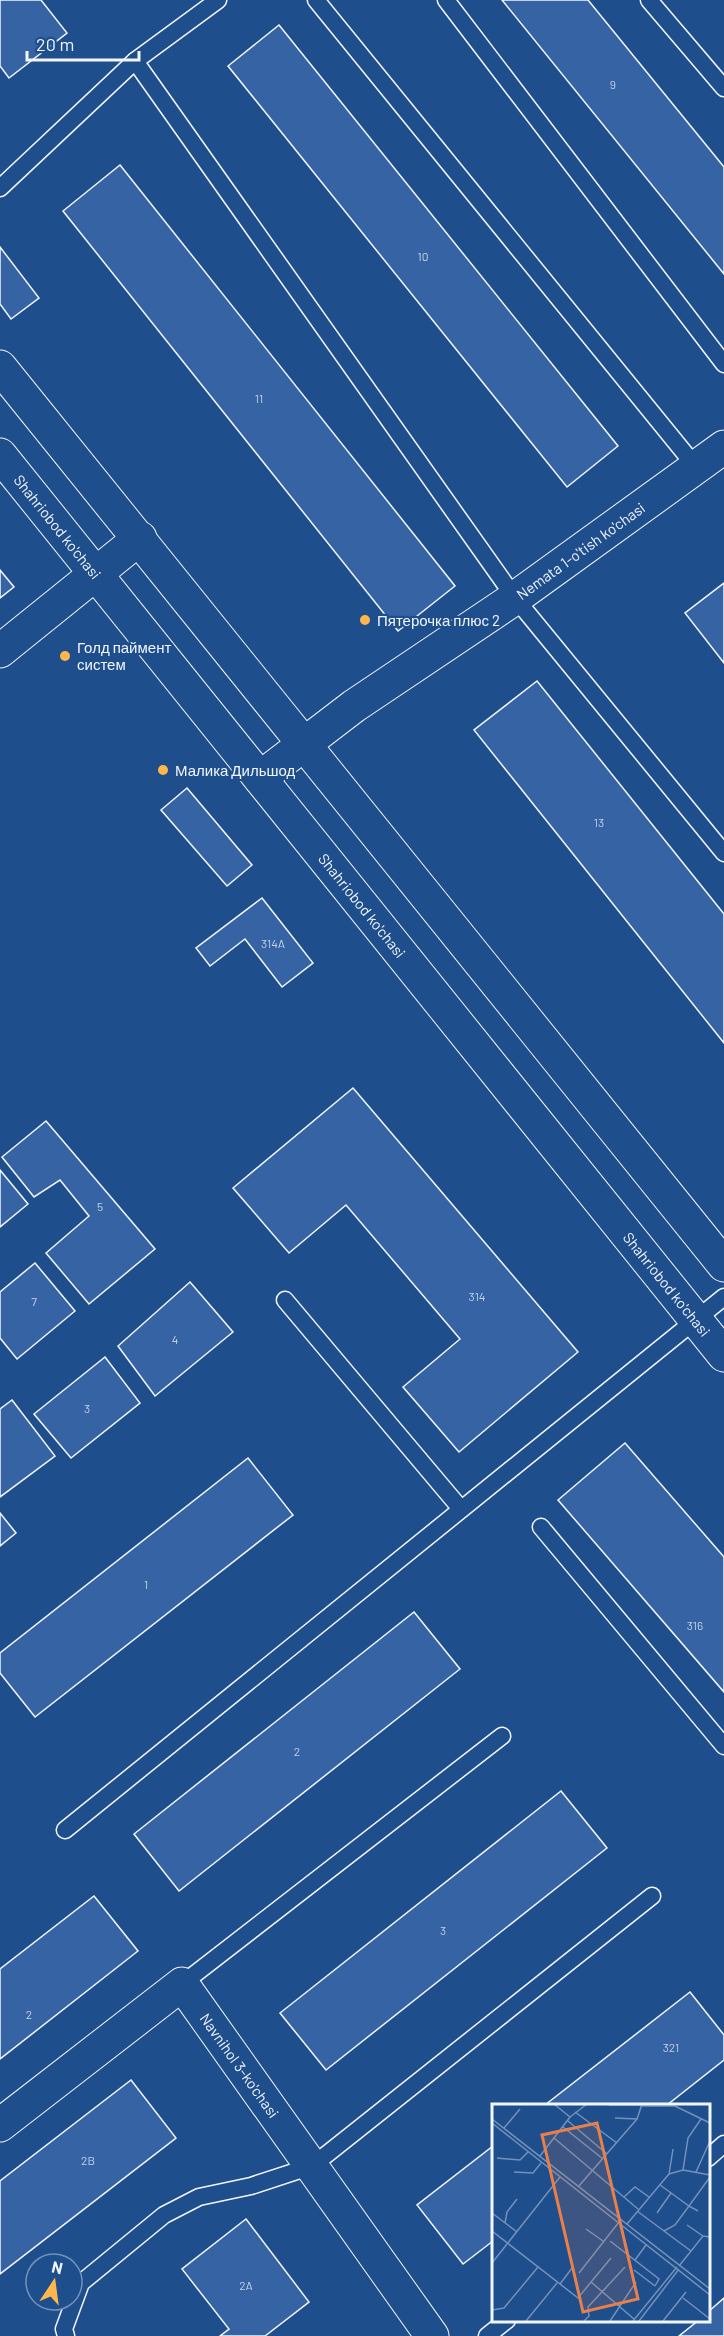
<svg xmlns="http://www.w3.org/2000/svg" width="724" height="2336" font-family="Barlow,sans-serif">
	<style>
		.building { fill: #3563a3; stroke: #f2f6ff; stroke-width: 1.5 }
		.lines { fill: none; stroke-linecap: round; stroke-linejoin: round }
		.lane-casing { stroke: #f2f6ff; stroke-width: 19 }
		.street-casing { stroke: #f2f6ff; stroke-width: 35 }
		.secondary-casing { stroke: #f2f6ff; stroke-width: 35 }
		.lane { stroke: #1f4e8c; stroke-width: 16 }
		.street { stroke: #1f4e8c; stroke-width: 33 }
		.secondary { stroke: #1f4e8c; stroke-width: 33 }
		.poi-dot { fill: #ffb74d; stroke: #1f4e8c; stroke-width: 2 }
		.labels { text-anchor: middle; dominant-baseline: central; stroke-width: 4.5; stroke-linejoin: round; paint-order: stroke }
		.number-label { font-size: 12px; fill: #c3d1e8 }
		.street-label { font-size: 15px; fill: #f2f6ff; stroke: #1f4e8c }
		.poi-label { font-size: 15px; fill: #f2f6ff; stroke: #1f4e8c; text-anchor: start }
		.inset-road { fill: none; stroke: #7391ba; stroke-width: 1.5 }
		.view { fill: #ea8049; fill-opacity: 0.15; stroke: #ea8049; stroke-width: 3 }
		.inset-edge { fill: none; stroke: #f2f6ff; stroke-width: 3 }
	</style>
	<rect width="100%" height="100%" fill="#1f4e8c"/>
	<g class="building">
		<polygon points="0,0 41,0 67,33 9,78 0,66"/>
		<polygon points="502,0 588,0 724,167 724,274"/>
		<polygon points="279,25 618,446 567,487 228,66"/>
		<polygon points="120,165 455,586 398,631 63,211"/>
		<polygon points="0,247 39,298 11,319 0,304"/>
		<polygon points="0,570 14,587 0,598"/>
		<polygon points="724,583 724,663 685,613"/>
		<polygon points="537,681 724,914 724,1043 474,730"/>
		<polygon points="187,788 252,865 227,886 161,810"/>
		<polygon points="262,898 313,963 282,987 245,939 210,966 196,948"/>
		<polygon points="353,1088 578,1352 459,1452 403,1387 460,1339 346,1205 289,1253 233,1188"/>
		<polygon points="46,1121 155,1249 89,1304 46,1253 89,1216 60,1180 34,1197 2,1157"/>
		<polygon points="0,1170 28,1204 0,1227"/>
		<polygon points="35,1263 75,1311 17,1359 0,1338 0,1292"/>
		<polygon points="190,1282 233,1332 155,1396 118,1346"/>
		<polygon points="105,1357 140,1403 71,1458 34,1414"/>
		<polygon points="12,1400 55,1456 0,1497 0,1409"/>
		<polygon points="625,1443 724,1557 724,1692 558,1500"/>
		<polygon points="248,1458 293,1515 35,1717 0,1673 0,1653"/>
		<polygon points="0,1513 16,1533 0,1546"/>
		<polygon points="414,1612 460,1669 179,1891 134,1834"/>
		<polygon points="561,1791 607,1848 326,2070 280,2013"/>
		<polygon points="94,1896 138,1951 0,2059 0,1969"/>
		<polygon points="690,1992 724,2035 724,2060 667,2105 545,2105"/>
		<polygon points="131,2080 176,2138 0,2274 0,2181"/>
		<polygon points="493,2146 493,2241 463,2264 417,2205"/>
		<polygon points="246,2219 309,2302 265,2336 220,2336 229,2329 182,2269"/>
		<polygon points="724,2298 724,2336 679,2336 699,2320 708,2320 708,2312"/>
	</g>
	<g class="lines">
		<g class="lane-casing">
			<g id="lane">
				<polyline points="316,0 696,467"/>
				<polyline points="446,0 724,364"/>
				<polyline points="649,0 724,88"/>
				<polyline points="135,61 515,598 724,853"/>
				<polyline points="0,188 135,61 218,0"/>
				<polyline points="285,1300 461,1509"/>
				<polyline points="541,1527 724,1746"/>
				<polyline points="65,1830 724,1297"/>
				<polyline points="182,1984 502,1736"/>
				<polyline points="708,2158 724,2144"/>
				<polyline points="66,2336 64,2329 81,2283 164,2215 199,2197 251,2186 312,2166 652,1896"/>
				<polyline points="487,2336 507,2320"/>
			</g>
		</g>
		<g class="street-casing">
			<g id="street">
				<polyline points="0,651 140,538"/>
				<path id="s1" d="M260,778L354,706L515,598L724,447"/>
				<path id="s2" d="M0,2125L182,1984L432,2336"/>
			</g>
		</g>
		<g class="secondary-casing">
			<g id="secondary">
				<polyline points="0,367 724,1265"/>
				<path id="s3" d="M0,455L724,1355"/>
			</g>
		</g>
		<use href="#lane" class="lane"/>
		<use href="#street" class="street"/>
		<use href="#secondary" class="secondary"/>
	</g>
	<g class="poi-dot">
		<circle cx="365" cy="620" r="6"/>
		<circle cx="65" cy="656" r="6"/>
		<circle cx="163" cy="770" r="6"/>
	</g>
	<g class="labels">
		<g class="number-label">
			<text x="613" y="84">9</text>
			<text x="423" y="256">10</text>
			<text x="259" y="398">11</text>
			<text x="599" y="822">13</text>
			<text x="273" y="943">314A</text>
			<text x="100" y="1206">5</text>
			<text x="477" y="1296">314</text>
			<text x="34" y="1301">7</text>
			<text x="175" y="1339">4</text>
			<text x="87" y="1408">3</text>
			<text x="146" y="1584">1</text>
			<text x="695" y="1625">316</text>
			<text x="297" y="1751">2</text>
			<text x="443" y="1930">3</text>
			<text x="29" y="2014">2</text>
			<text x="671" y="2047">321</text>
			<text x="88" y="2160">2B</text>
			<text x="246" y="2285">2A</text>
		</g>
		<g class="street-label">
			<text stroke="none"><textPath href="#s3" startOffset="92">Shahriobod ko'chasi</textPath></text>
			<text stroke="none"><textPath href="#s1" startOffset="393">Nemata 1-o'tish ko'chasi</textPath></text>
			<text stroke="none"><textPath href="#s3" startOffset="578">Shahriobod ko'chasi</textPath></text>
			<text stroke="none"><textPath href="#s3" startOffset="1064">Shahriobod ko'chasi</textPath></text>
			<text stroke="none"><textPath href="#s2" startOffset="330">Navnihol 3-ko'chasi</textPath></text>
		</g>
		<g class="poi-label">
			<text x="377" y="620">Пятерочка плюс 2</text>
			<text x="77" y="647">Голд паймент<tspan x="77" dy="17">систем</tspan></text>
			<text x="175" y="770">Малика Дильшод</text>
		</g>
	</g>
	<g transform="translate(492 2104)">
		<rect width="218" height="218" fill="#1f4e8c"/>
		<path class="inset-road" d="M117,1H150M150,2H183L218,19M83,8L125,39M78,13L95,0M123,14L145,15M0,15L218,185M76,17L115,50M0,19L218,191M71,23L111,55M12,24L28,5M62,34L146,105M48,52L78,13L62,0M5,54L28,56L36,48M191,66L196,34L209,15M22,68L41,69L49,59M204,68L218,37M177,70L181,45M168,81L197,102L218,73M86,83L145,15L150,0M132,93L143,83L157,93M145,107L199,147M0,109L25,128M165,109L179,89M13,119L15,108L25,95M135,120L177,70L191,66L218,71M195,121L211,132M94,125L111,137M0,127L86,194L99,178L142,215M172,127L183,121L197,102L206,107M118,137L167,175L163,182M143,156L154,141M0,159L68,73M187,162L211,132L218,133M142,166L163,182M87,169L127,118M99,178L119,154M68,180L80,164M191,194L218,215M0,206L12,204L46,163M34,217L65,179M92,217L97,212L96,203L133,163M118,217L144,178M141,217L185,163M147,217L187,165M171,217L194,188"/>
		<path class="view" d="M105,19L146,195L91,208L50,31Z"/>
		<rect width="218" height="218" class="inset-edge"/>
	</g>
	<g transform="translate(54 2282) rotate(13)"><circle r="28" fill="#1f4e8c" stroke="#7391ba" stroke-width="1.5"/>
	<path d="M0-4.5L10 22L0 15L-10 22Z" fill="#ffb74d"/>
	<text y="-9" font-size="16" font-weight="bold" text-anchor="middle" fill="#f2f6ff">N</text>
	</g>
	<path d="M27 51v9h112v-9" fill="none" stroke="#f2f6ff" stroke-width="3"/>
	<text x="36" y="51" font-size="18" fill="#f2f6ff" stroke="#1f4e8c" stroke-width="4.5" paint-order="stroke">20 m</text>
</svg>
